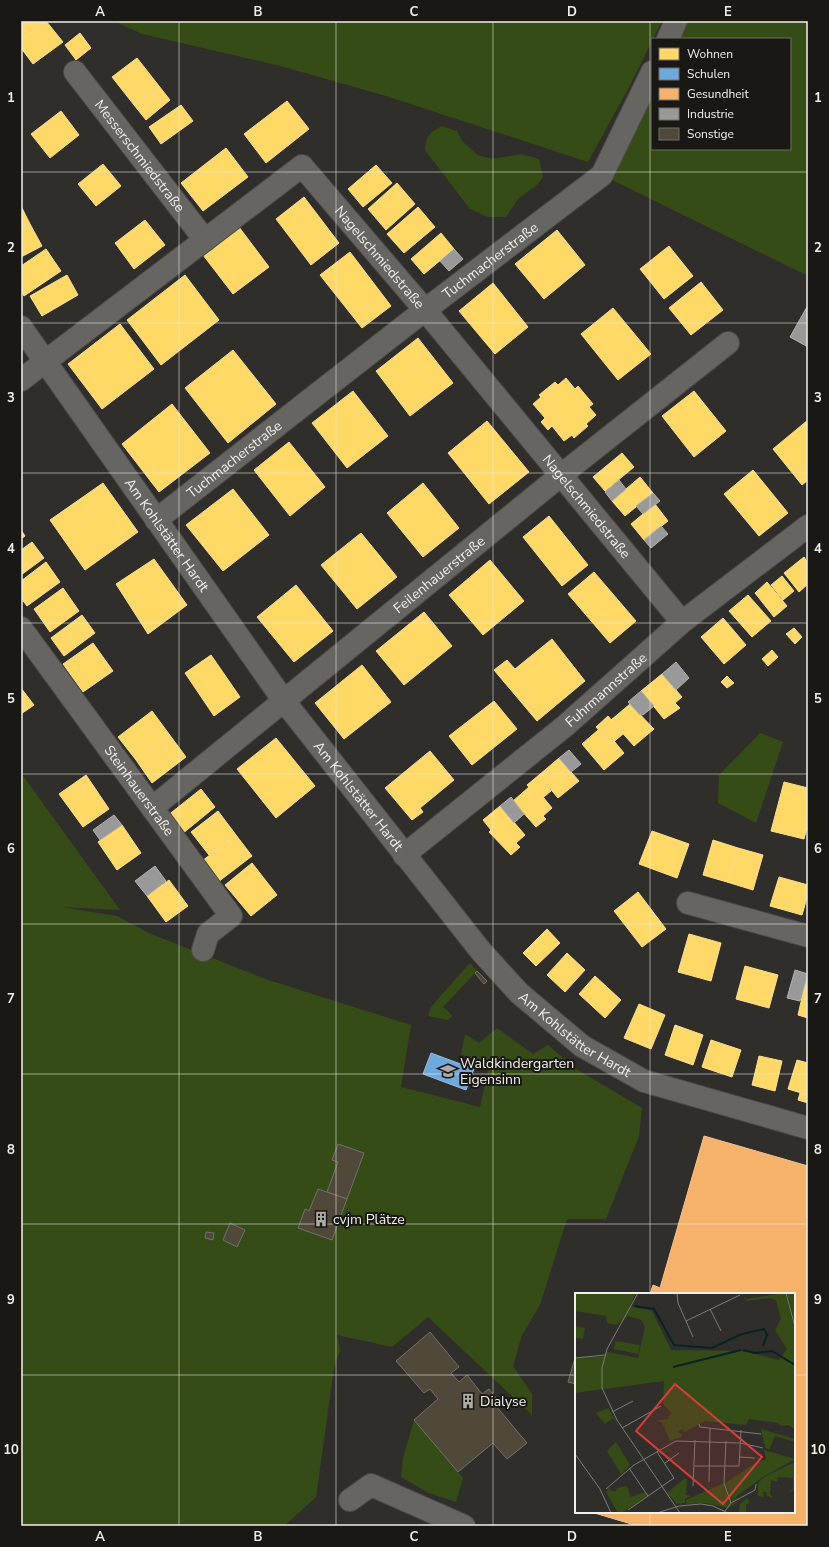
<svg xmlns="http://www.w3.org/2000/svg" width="829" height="1547" font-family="'Nunito Sans',sans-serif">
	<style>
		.green { fill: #364c17 }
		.homes { fill: #ffd966; stroke: #fbe08e }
		.schools { fill: #6fa8dc; stroke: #96bde0 }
		.health { fill: #f6b26b; stroke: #f4c491 }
		.industry { fill: #999; stroke: #b3b3b1 }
		.building { fill: #50493a; stroke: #72716e }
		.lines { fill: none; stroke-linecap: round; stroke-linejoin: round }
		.street-casing { stroke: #4b4a47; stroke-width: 24 }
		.street { stroke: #676562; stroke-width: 22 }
		.grid { fill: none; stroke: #f1efea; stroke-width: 1; stroke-opacity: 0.55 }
		.labels { text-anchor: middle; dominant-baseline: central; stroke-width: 4; stroke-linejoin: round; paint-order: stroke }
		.street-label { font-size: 14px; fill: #f1efea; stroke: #191814 }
		.poi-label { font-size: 14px; fill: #f1efea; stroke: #191814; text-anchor: start }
		.inset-river { fill: none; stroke: #072326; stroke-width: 2 }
		.inset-road { fill: none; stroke: #7d7b77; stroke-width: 1 }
		.view { fill: #d93c3b; fill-opacity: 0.15; stroke: #d93c3b; stroke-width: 2 }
		.inset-edge { fill: none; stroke: #f1efea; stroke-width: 2 }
		.neatline { fill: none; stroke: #f1efea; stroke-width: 1.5 }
		.grid-label { font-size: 13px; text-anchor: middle; font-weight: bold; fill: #f1efea }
	</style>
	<rect width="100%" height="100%" fill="#302e2b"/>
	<g class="green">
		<polygon points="114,21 662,21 628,89 588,162 386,96 277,65 142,34"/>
		<polygon points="676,21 808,21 808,276 602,175 652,72 652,149 790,149 790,39 668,39"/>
		<path d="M442,126L457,131L462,141L478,155L493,159L521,154L539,159L543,177L538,184L518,199L506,217H488L470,209L425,150C426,136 430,132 442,126Z"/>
		<polygon points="760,733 783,742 756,823 718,803 719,775"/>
		<polygon points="21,773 120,910 62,907 117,916 151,934 268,980 411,1025 401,1087 480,1107 489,1066 461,1054 465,1034 479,1043 497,1028 533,1054 548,1045 576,1069 642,1108 639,1136 606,1219 567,1219 540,1305 522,1335 513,1366 532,1394 532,1415 428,1317 392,1347 337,1335 340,1350 334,1368 316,1497 284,1526 21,1526"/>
		<polygon points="470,963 477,971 443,1007 453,1016 448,1020 428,1016 431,1007"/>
		<polygon points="414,1420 463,1478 456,1502 429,1493 401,1477 403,1458"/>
	</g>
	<g class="homes">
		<polygon points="21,21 46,21 21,40"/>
		<polygon points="46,21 63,42 33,64 21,48 21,40"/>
		<polygon points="80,33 91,48 76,60 65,45"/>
		<polygon points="137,58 159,86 134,105 112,77"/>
		<polygon points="159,86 170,100 146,120 134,105"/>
		<polygon points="287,101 309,129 266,163 244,134"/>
		<polygon points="181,105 193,121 161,144 149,127"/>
		<polygon points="61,111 79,135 50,158 31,134"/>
		<polygon points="226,148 248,177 203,211 181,183"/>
		<polygon points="103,164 121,186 96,206 78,184"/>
		<polygon points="376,165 392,183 363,207 348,189"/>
		<polygon points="397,183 415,204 386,230 368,209"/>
		<polygon points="304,197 339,243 311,265 276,219"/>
		<polygon points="21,206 30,224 21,228"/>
		<polygon points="418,207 435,227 404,253 387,234"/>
		<polygon points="145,220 165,245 134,269 115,243"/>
		<polygon points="30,224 42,246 21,257 21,228"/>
		<polygon points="239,227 269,267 233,294 203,255"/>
		<polygon points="557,230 585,265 544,299 515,264"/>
		<polygon points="441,233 454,249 424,274 411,259"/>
		<polygon points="669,246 693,276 664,299 640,269"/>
		<polygon points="46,249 61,271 24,296 21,291 21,266"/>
		<polygon points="350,252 391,306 362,328 320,275"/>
		<polygon points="67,275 78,295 42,316 30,296"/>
		<polygon points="185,275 219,320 161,365 127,320"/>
		<polygon points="701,282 723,310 691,335 669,308"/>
		<polygon points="493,283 528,327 495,354 459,311"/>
		<polygon points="613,308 651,354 618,380 581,334"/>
		<polygon points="120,324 154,369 102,409 68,364"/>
		<polygon points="418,338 453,383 410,416 376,371"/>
		<polygon points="233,350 276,404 228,443 185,388"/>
		<polygon points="566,378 575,389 578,386 593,404 589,407 596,415 586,424 588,426 574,438 572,435 564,441 552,426 548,430 541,422 545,418 533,404 541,397 539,395 555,382 558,385"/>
		<polygon points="353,391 388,436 347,468 312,423"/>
		<polygon points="694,391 726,431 694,457 662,416"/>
		<polygon points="172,404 210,453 159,492 122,444"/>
		<polygon points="808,420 808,480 802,485 773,449"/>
		<polygon points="487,421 529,472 489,504 448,453"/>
		<polygon points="289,442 325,487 290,516 254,470"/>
		<polygon points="622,453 634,467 605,491 593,477"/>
		<polygon points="753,470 788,513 759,536 724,494"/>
		<polygon points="640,477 653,493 625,516 612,501"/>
		<polygon points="103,483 138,532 85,570 50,520"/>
		<polygon points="423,483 459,528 423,557 387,513"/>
		<polygon points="233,489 269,535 223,571 186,525"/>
		<polygon points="655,504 668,521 644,540 631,524"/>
		<polygon points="549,516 588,565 562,586 523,537"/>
		<polygon points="21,530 25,536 21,539"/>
		<polygon points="361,533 397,577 357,609 321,565"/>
		<polygon points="32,542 44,558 21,575 21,550"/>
		<polygon points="804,557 808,563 808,584 799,592 784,573"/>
		<polygon points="154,559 187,605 148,634 116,584"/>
		<polygon points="490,560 524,601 483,635 449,595"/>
		<polygon points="46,562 60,582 27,606 21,598 21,581"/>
		<polygon points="594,572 636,621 610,643 568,594"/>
		<polygon points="782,576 794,591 783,600 771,585"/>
		<polygon points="767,582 787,606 774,617 755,593"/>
		<polygon points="296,585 333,631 294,662 257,617"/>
		<polygon points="63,588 79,611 50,632 34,609"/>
		<polygon points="748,595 771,621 752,637 729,611"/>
		<polygon points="424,612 452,646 404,685 376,651"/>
		<polygon points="82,615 95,633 64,656 51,638"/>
		<polygon points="723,618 746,645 724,664 701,637"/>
		<polygon points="794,628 802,637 795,644 786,634"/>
		<polygon points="552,639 585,681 537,721 494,670 507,660 515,669"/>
		<polygon points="93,643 113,671 83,692 63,664"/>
		<polygon points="772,650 778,657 768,666 762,659"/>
		<polygon points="211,655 240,697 214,716 185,673"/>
		<polygon points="362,665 391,702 344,739 315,703"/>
		<polygon points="662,674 682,697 675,703 680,708 664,719 641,691"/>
		<polygon points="727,676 734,683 727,688 721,682"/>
		<polygon points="21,688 34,705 21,714"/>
		<polygon points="494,701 517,729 472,765 449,736"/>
		<polygon points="630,704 654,729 634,746 611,720"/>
		<polygon points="152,711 169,734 136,760 118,737"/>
		<polygon points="608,716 623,734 611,744 596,727"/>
		<polygon points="598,730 611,744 614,741 624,753 604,770 582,744"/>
		<polygon points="169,734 186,757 152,783 136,760"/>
		<polygon points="276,738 315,786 276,818 237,769"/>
		<polygon points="430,751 454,780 420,808 423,812 412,820 385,788"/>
		<polygon points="559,758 579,781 558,798 539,775"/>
		<polygon points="86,775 109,809 83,827 59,794"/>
		<polygon points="539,775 551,791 540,800 527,785"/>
		<polygon points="784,782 808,788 808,823 804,839 771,831"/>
		<polygon points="529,787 540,800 543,797 552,808 543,816 546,819 536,827 513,801"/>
		<polygon points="201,789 215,807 182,834 167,816"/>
		<polygon points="500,806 525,835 516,843 520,847 511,855 489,832 491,830 483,820"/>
		<polygon points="218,811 236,835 209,855 191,832"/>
		<polygon points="122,825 141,853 117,870 98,842"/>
		<polygon points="652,831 689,844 677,878 639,864"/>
		<polygon points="236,835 252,856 218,882 202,861"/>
		<polygon points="713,840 738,848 727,882 703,875"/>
		<polygon points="738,848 763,855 753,890 727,882"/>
		<polygon points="252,863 277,895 251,916 225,885"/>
		<polygon points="779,877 808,885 808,894 802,915 770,906"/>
		<polygon points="169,880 188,906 166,922 147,896"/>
		<polygon points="638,892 666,929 642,947 614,911"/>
		<polygon points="547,929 560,943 536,966 523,953"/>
		<polygon points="689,934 721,943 711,981 678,972"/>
		<polygon points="567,953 585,970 565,992 547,975"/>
		<polygon points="745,966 778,975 769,1008 736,999"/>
		<polygon points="595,976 621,1000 605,1018 579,994"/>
		<polygon points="806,980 808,981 808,1018 798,1015"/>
		<polygon points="639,1004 665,1015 651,1049 624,1038"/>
		<polygon points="675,1025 703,1035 693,1065 665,1055"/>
		<polygon points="711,1040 741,1050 732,1077 702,1067"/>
		<polygon points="759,1056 782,1061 775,1091 752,1085"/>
		<polygon points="797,1060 808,1063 808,1095 788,1089"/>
		<polygon points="800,1093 808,1095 808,1103 798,1100"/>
	</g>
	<polygon class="schools" points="431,1053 474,1069 466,1090 423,1074"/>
	<polygon class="health" points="704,1136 808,1166 808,1526 638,1526 591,1512 794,1512 794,1294 650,1294 653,1285 660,1288"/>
	<g class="industry">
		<polygon points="454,249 463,259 449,271 440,261"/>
		<polygon points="808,305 808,347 790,337"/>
		<polygon points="619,480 626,489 612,501 605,492"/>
		<polygon points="653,493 660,501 643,514 636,506"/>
		<polygon points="661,526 668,534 651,548 644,540"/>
		<polygon points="676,662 689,678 676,690 662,674"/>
		<polygon points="641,691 654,706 643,715 641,714 640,715 628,702"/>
		<polygon points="569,750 581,764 571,772 559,758"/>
		<polygon points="511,797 524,814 514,823 500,806"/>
		<polygon points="114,815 122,825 100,840 93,830"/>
		<polygon points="155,866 166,881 147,896 135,881"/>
		<polygon points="795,970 808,974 800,1001 787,998"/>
	</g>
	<g class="building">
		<polygon points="477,971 487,981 484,984 475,973"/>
		<polygon points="338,1144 364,1153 347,1199 327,1192 338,1162 332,1160"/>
		<polygon points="318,1189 347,1199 332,1240 298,1228 305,1209 309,1211"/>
		<polygon points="230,1223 245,1230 237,1247 223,1240"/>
		<polygon points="206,1232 214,1233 213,1240 205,1238"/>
		<polygon points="430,1332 459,1367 451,1373 459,1382 467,1375 482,1394 489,1389 500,1403 496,1406 527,1443 507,1459 493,1443 458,1472 414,1420 438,1399 430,1389 424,1393 396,1361"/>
		<polygon points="576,1355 576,1384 568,1382"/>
	</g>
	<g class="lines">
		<g class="street-casing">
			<g id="street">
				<polyline points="668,39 676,21"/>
				<path id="s1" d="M75,72L205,240"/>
				<path id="s2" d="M21,327L284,701L480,950L519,993L582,1046L644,1081L808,1128"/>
				<path id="s3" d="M21,380L302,166L425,310L682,622"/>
				<path id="s4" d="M156,520L425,310L602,175L652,72"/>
				<path id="s5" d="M21,628L231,916L208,934L203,950"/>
				<path id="s6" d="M152,808L560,476L728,343"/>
				<path id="s7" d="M404,855L565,726L682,622L808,526"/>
				<polyline points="688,903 808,936"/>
				<polyline points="350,1500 371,1485 464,1526"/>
			</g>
		</g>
		<use href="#street" class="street"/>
	</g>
	<path class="grid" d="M179,21V1526M336,21V1526M493,21V1526M650,21V1294M21,172H808M21,323H808M21,473H808M21,623H808M21,774H808M21,924H808M21,1074H808M21,1224H808M21,1375H576M794,1375H808M650,1512V1526"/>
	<defs>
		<g id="school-bare" transform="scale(1.2)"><path d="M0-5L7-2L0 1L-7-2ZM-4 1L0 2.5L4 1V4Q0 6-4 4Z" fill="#adaba7" stroke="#191814" stroke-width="2.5" paint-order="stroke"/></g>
		<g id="building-bare" transform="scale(1.2)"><path d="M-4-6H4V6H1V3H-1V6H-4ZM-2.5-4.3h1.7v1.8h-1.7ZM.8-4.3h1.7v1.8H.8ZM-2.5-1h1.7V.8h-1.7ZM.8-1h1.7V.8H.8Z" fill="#adaba7" stroke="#191814" stroke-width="2.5" paint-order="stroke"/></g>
	</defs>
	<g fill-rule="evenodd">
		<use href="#school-bare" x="448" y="1071"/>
		<use href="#building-bare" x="321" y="1219"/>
		<use href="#building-bare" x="468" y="1401"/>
	</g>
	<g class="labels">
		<g class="street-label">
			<text stroke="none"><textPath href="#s1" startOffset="106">Messerschmiedstraße</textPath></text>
			<text stroke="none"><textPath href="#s3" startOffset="473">Nagelschmiedstraße</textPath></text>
			<text stroke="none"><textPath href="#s4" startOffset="423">Tuchmacherstraße</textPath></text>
			<text stroke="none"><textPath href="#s4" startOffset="99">Tuchmacherstraße</textPath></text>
			<text stroke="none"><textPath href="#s3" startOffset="797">Nagelschmiedstraße</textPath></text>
			<text stroke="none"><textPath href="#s2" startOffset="254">Am Kohlstätter Hardt</textPath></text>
			<text stroke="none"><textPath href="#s6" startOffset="370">Feilenhauerstraße</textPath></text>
			<text stroke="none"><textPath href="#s7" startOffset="261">Fuhrmannstraße</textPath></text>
			<text stroke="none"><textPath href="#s5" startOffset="201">Steinhauerstraße</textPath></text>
			<text stroke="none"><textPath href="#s2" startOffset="578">Am Kohlstätter Hardt</textPath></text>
			<text stroke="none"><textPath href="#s2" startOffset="902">Am Kohlstätter Hardt</textPath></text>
		</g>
		<g class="poi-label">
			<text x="460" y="1063">Waldkindergarten<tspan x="460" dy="16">Eigensinn</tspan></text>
			<text x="333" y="1219">cvjm Plätze</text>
			<text x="480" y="1401">Dialyse</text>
		</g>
	</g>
	<g transform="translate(575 1293)">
		<rect width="220" height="220" fill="#302e2b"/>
		<path d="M0,0H61L55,13L77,18L96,57L167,58L204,67L212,56L200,37L206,26L201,7L195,5L171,8L167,1L171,6L210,0L220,37V136L213,132L206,133L203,130L174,126L171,132L130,128L110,139L107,136L103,139L107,142L106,144L95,148L88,131L83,127L93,126L96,120L88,111L89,88L0,100V65L30,63L32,59L63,65L70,34L66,27L53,23L41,32L32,30L31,23L0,18ZM212,0H220V32ZM0,33L10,35L8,46L0,45ZM40,48L65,52L63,61L39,56ZM33,115L45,135L38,125L30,131L21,120ZM186,136L220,146V149L200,143L194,157L190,154ZM41,149L55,172L46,181L32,158ZM189,157L220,166L188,184L163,202L158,209L150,190L179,171L191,166ZM220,169V197L214,199L218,196V185L203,184L202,189L196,187L195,201L198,205L192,203L191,199H188L189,204L183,203V190L189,184ZM109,186H112L111,202L116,203L110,206V210L102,211L92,200ZM149,190L156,205L155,212L170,205L153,215L130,210L111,211V207ZM52,193L56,204L70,199L72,203L47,220H43L31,199L35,194V197L40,199L42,195ZM172,205L175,209L171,212V220H164L165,211Z" fill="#364c17"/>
		<path class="inset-river" d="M59,13L79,16L99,52L137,55L167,41L189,36L192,42L188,53M168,57L180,60L197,58L220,72M98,74L166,57"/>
		<path class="inset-road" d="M63,0L32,56L27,75V95L42,127L105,220M102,0L103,10L118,44M211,0L220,34M135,16L146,38M111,28L165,2M0,65L30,62M37,119L58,108M124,131L125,134L186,141M47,135L86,113M151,148L149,190L156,210M0,161L25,196L36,220M164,164L180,165M90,170L104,160M120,173H164L166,137M54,175L73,203M134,189L135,135M118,193L120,147M31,196L59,172L101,148L165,150L188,155M53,217L99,185L82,159M150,218L156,210L180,197L181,191M82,220L104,213L126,211L138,213L153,220"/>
		<path class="view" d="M100,91L187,164L148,211L61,138Z"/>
		<rect width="220" height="220" class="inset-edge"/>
	</g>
	<rect width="829" height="1547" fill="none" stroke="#191814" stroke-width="44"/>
	<rect x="651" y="38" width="140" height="112" fill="#191814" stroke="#6f6e6a"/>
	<rect x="659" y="48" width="20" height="12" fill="#ffd966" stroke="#6f6e6a"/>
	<text x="687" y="58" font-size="12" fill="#f1efea">Wohnen</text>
	<rect x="659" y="68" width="20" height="12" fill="#6fa8dc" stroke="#6f6e6a"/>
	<text x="687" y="78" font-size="12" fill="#f1efea">Schulen</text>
	<rect x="659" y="88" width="20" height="12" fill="#f6b26b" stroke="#6f6e6a"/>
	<text x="687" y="98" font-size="12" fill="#f1efea">Gesundheit</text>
	<rect x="659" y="108" width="20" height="12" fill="#999999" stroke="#6f6e6a"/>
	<text x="687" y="118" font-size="12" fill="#f1efea">Industrie</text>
	<rect x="659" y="128" width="20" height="12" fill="#50493a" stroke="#6f6e6a"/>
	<text x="687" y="138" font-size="12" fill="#f1efea">Sonstige</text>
	<rect x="22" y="22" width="785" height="1503" class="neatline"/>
	<g class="grid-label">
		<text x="100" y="16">A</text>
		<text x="258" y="16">B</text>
		<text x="414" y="16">C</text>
		<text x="572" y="16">D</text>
		<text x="728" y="16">E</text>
		<text x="11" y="102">1</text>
		<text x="818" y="102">1</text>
		<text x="11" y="252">2</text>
		<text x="818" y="252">2</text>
		<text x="11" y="402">3</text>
		<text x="818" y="402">3</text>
		<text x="11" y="553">4</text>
		<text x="818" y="553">4</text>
		<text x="11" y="703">5</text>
		<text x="818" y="703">5</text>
		<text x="11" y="853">6</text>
		<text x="818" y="853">6</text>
		<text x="11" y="1003">7</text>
		<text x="818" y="1003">7</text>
		<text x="11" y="1154">8</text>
		<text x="818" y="1154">8</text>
		<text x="11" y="1304">9</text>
		<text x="818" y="1304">9</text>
		<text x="11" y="1454">10</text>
		<text x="818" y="1454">10</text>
		<text x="100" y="1541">A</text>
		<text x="258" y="1541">B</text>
		<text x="414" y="1541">C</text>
		<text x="572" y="1541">D</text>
		<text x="728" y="1541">E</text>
	</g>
</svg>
